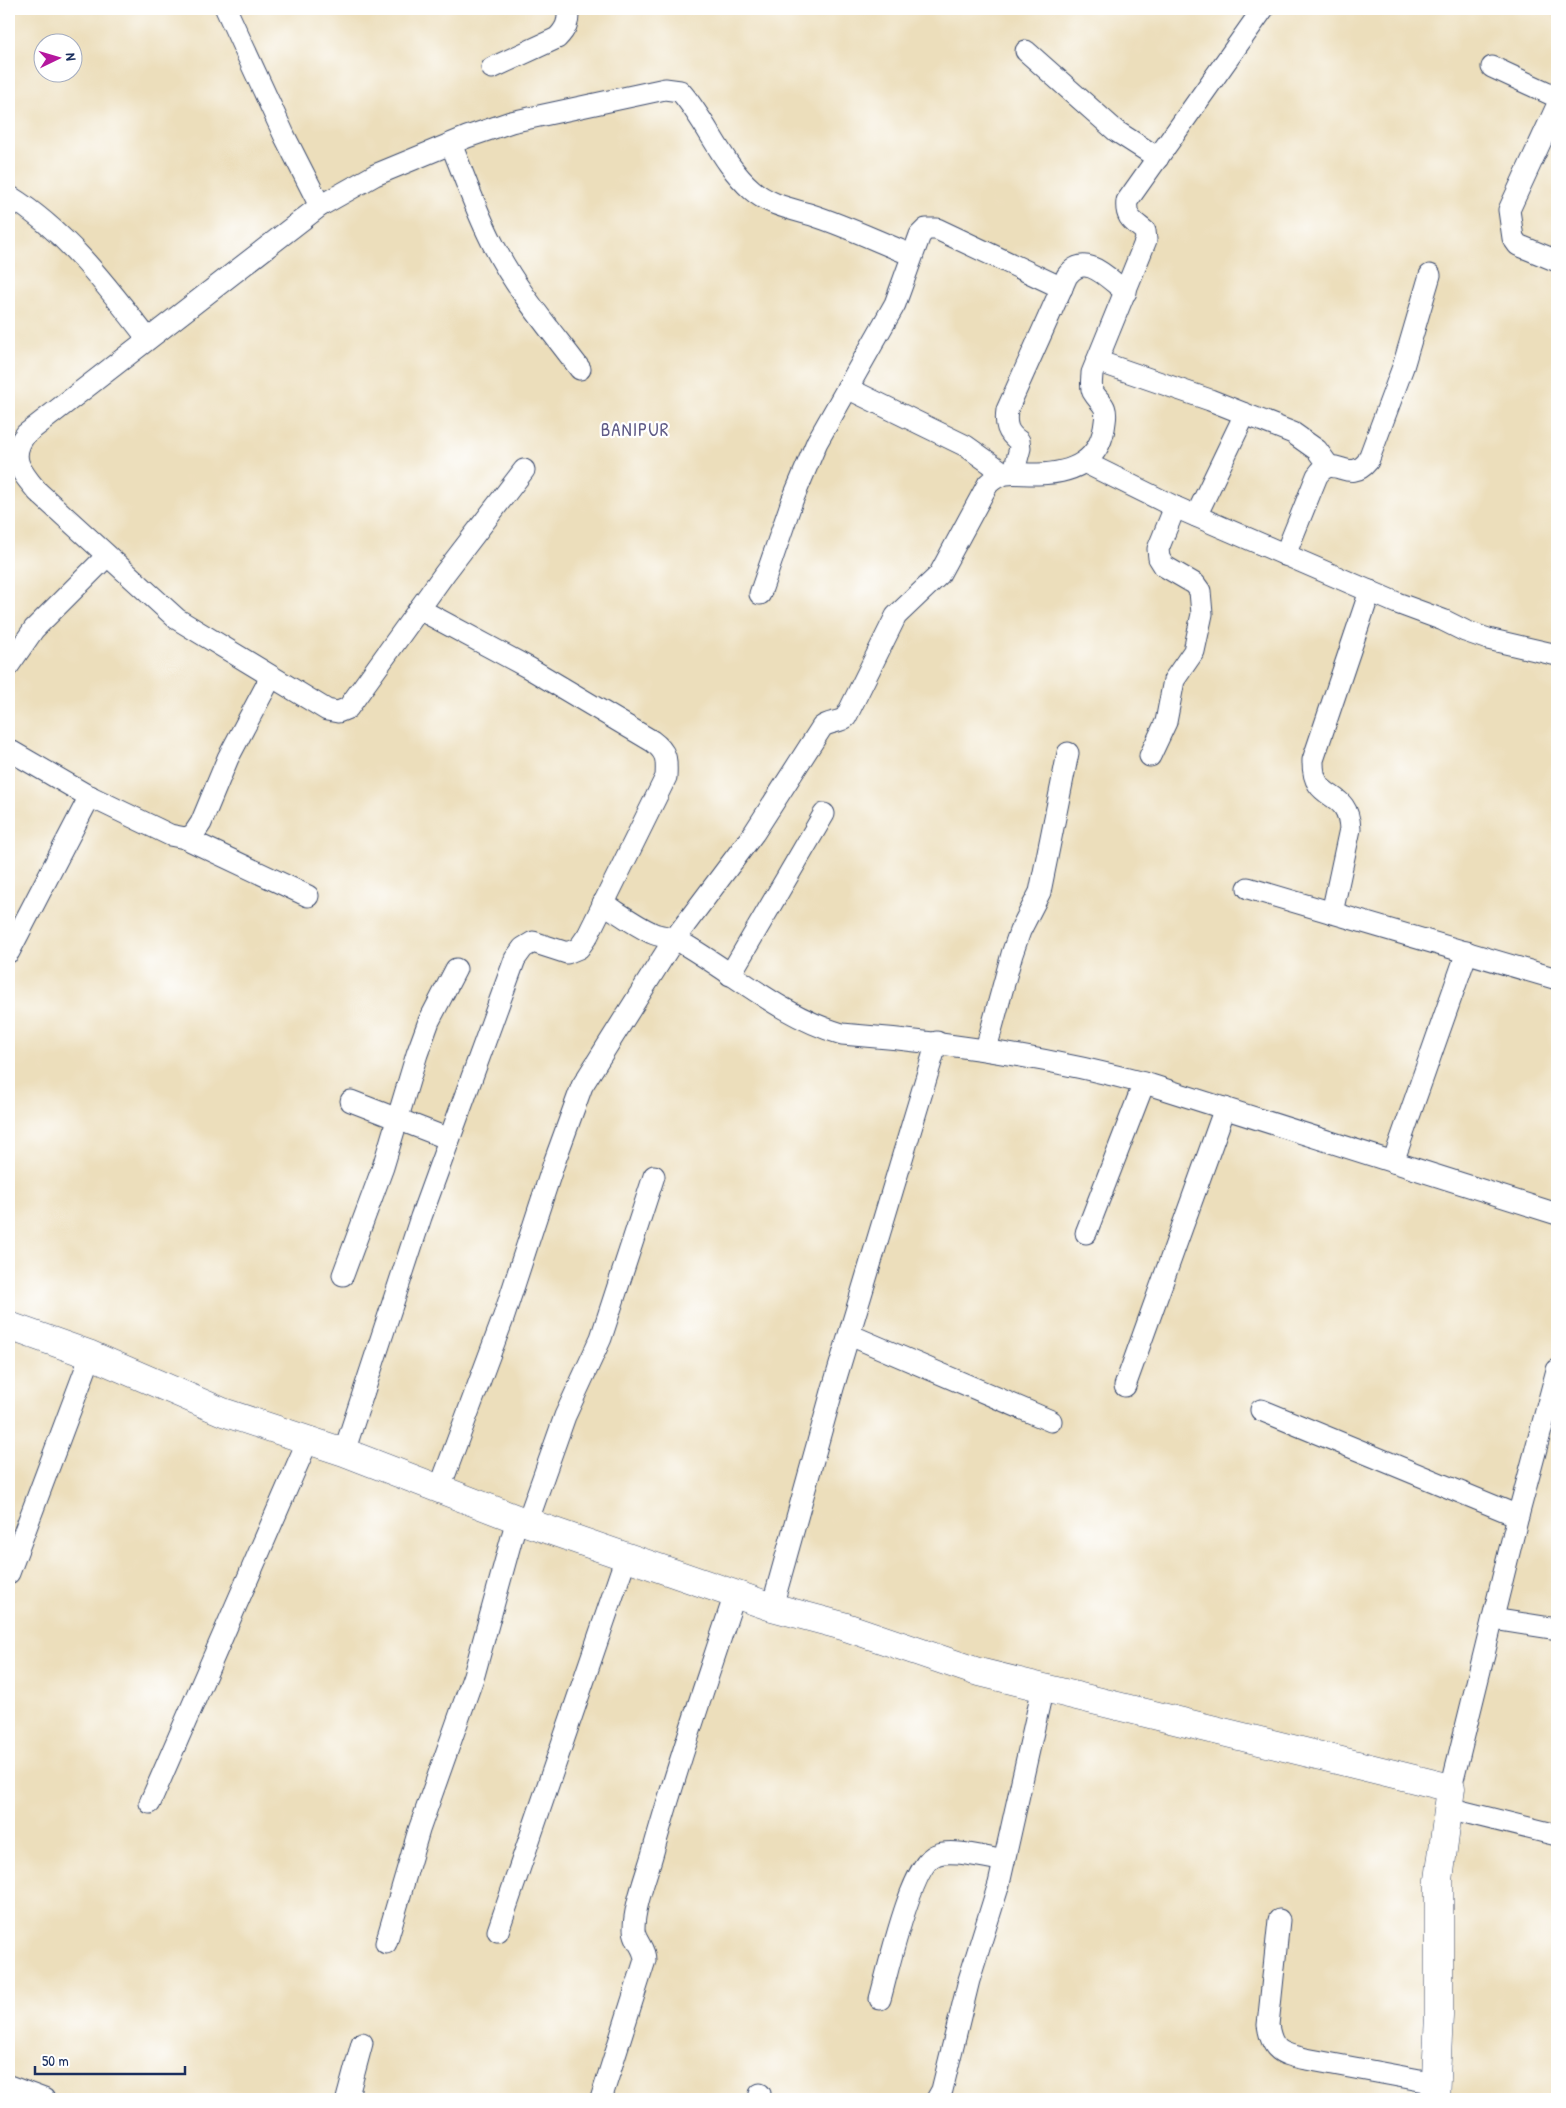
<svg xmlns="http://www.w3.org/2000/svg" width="1566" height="2108" font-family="'Patrick Hand',sans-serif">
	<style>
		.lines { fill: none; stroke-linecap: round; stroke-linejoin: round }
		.street-casing { stroke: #3a496c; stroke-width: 23 }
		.secondary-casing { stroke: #3a496c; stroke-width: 29 }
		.street { stroke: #fff; stroke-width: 21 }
		.secondary { stroke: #fff; stroke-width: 28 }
		.labels { text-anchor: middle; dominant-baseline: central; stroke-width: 4.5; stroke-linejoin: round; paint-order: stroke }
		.quarter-label { font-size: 19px; letter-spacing: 1px; fill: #605c87; stroke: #fff }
	</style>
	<rect width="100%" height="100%" fill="#fff"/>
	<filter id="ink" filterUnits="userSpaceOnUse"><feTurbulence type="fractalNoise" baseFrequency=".02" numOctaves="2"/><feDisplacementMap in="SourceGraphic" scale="10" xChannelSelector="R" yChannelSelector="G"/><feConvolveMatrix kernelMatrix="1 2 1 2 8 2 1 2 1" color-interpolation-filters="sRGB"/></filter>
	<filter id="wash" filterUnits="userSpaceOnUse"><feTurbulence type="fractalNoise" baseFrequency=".0096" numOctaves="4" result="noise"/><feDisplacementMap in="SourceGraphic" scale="20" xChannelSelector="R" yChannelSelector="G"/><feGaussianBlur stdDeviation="1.12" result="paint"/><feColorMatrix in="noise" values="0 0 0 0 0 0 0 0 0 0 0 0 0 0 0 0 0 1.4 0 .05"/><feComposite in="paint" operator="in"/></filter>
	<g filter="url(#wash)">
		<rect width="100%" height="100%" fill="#ecdebb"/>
	</g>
	<g filter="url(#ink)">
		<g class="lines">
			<g class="street-casing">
				<g id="street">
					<polyline points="226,9 285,137 320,206"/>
					<polyline points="1026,51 1116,131 1158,158"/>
					<polyline points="1492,67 1557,97"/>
					<path d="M492,68L557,38C566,29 569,22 568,9"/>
					<polyline points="1557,106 1509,210 1513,238 1518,245 1557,261"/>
					<path d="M451,144C465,178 477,214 494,246C517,291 550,329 580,369"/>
					<path d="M9,196C66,231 107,286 148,339"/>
					<polyline points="1097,361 1210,400 1293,433 1317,450 1328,465"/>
					<polyline points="847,388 966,446 1004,473"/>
					<polyline points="1086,463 1175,507 1397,603 1443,620 1465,631 1488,639 1557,655"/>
					<path d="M524,470L445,573L348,708L338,712L327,710L177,619L38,492C22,473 7,457 26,434L320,206L375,175L467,137L511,122L665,89L680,91C707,121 721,163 752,190C769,205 792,209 812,215C846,226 879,242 912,255"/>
					<path d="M1014,471L1020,448L1019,441C1007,433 1005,424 1007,410L1067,276C1086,251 1108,279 1126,292"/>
					<polyline points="1196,516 1245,414"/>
					<path d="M1285,555L1317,476C1334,451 1348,486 1368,461L1403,367L1430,275"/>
					<polyline points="760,594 792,501 817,442 895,304 920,235 926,229 937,229 1062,288"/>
					<polyline points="9,665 34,629 107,556"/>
					<polyline points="9,750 85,794 170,835 185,838 193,835 201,823 228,758 271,677"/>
					<polyline points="1150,756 1166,722 1174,680 1194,651 1202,614 1200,591 1195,584 1164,566 1159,558 1158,549 1175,507"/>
					<polyline points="185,838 308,896"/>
					<polyline points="1248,888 1557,979"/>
					<path d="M603,903C619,913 635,925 652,933C660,937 670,936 677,940C732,971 780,1016 842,1034C947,1042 1049,1057 1151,1085L1557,1214"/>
					<path d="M1332,913L1350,829C1348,785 1312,806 1313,760L1370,591"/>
					<polyline points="9,952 90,796"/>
					<polyline points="730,975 824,814"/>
					<polyline points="986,1049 1012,954 1020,931 1040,892 1068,753"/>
					<polyline points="351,1101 449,1139"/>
					<polyline points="1393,1162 1467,952"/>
					<polyline points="1086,1233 1144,1083"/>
					<polyline points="343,1275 383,1167 417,1054 429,1021 456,969"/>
					<polyline points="850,1335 1051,1421"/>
					<polyline points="1125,1386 1225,1108"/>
					<polyline points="1261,1410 1518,1516"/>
					<path d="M344,1452L421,1217L515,959L523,948L533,942L567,953L579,948L588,935L666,777C667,759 667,752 652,741L529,668L419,609"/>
					<path d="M439,1490L504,1316L554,1163L582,1086L675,938L754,833L822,727C830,721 839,723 846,717L896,616L939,575L988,484C1004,468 1018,475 1038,474C1073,473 1101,461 1105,422C1108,404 1100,404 1093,392C1090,386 1092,379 1092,373L1146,240L1145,231C1133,221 1125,218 1127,201L1263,9"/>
					<polyline points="527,1523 565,1416 601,1338 654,1176"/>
					<polyline points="9,1573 91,1355"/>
					<polyline points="772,1607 833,1388 937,1042"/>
					<polyline points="1493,1619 1557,1629"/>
					<polyline points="1451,1788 1518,1516 1557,1370"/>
					<polyline points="150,1803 308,1440"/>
					<polyline points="1448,1808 1557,1835"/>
					<path d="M1279,1920L1268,2025C1272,2052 1282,2054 1306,2059L1436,2083"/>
					<polyline points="498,1931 626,1557"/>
					<polyline points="386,1943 419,1830 474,1675 517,1519"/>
					<path d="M880,1999C888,1971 911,1864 936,1855C952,1848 987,1858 1004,1861"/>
					<polyline points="9,2086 44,2099"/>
					<polyline points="347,2099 362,2043"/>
					<path d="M601,2099L645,1960C645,1947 634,1941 634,1929C634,1906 647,1874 653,1852C677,1765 707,1680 735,1594"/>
					<polyline points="759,2099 760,2094"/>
					<polyline points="937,2099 942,2090 969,1980 999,1884 1043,1687"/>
				</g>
			</g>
			<g class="secondary-casing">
				<polyline id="secondary" points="9,1326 91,1355 223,1412 344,1452 517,1519 772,1607 843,1626 975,1671 1451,1788 1439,1880 1439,2015 1435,2099"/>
			</g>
			<use href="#street" class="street"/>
			<use href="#secondary" class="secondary"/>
		</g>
	</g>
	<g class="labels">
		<g class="quarter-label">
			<text x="635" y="429">BANIPUR</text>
		</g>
	</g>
	<rect width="1566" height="2108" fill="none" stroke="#fff" stroke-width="30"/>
	<g transform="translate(58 58) rotate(85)"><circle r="24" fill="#ffffff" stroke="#a4acbf"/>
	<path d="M0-4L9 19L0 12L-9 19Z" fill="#b5179e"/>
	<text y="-8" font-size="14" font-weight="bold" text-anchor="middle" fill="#1b2f5e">N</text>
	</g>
	<path d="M35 2066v8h150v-8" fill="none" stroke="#1b2f5e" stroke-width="2.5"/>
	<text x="42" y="2066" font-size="15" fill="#1b2f5e" stroke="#ffffff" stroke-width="4" paint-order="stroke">50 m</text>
</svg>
